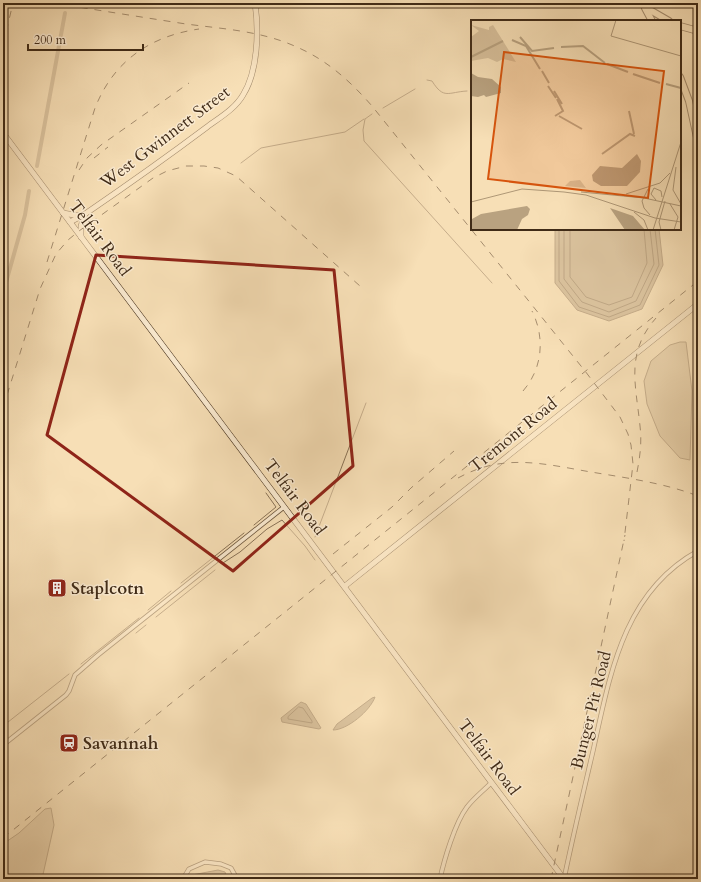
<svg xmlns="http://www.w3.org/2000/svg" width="701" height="882" font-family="Cardo,serif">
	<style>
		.green { fill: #d8c09b; stroke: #8c7659 }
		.water { fill: #b9a280; stroke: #897256 }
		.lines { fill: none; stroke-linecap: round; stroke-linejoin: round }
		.shore { stroke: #7c664c; stroke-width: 1 }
		.stream { stroke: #897256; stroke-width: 1 }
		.canal { stroke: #b9a280; stroke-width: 4 }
		.street-casing { stroke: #6e583f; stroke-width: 5 }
		.secondary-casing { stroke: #402b17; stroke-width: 6 }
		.highway-casing { stroke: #402b17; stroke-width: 8 }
		.street { stroke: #faead0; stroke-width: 3.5 }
		.secondary { stroke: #faead0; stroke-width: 5 }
		.highway { stroke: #f7dfb6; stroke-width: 6 }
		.rail { stroke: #402b17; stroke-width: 1; stroke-dasharray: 7 7; stroke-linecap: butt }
		.marked { fill: none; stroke: #8f2418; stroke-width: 3; stroke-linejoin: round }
		.labels { text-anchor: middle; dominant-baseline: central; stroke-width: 3; stroke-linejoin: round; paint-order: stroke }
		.street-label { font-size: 17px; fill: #402b17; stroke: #faead0 }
		.poi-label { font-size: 17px; font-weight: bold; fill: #402b17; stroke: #faead0; text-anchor: start }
		.inset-river { fill: none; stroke: #b9a280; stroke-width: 2 }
		.inset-road { fill: none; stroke: #ae9776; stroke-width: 1 }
		.view { fill: #d7540d; fill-opacity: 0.15; stroke: #d7540d; stroke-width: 2 }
		.inset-edge { fill: none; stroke: #402b17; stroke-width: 2 }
	</style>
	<rect width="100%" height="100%" fill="#f7dfb6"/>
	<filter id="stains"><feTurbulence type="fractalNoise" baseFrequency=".005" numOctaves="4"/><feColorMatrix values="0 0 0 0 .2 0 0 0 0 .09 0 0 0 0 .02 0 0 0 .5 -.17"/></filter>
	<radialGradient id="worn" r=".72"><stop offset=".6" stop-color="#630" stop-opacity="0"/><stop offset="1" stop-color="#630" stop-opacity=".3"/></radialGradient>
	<g class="green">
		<polygon points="680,342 686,342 692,391 690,460 680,458 660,436 647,404 644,381 651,361 670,345"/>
		<polygon points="51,808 54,825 42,879 3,879 3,844 19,833 45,809"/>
	</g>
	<g class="water">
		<polygon points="555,229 659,229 663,265 642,309 609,321 577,310 555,283"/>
		<path d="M375,697C370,711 347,730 333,730L337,724L372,698Z"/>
		<polygon points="301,702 306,704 321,728 319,729 282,722 281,718"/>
		<polygon points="218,870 225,872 228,879 190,879 192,875"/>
	</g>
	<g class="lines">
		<g class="shore">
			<polyline points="559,229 559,281 579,307 609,317 640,305 659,265 655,229"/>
			<polyline points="564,229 564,279 582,302 609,312 636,301 654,264 650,229"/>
			<polyline points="570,229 570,277 586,297 609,305 632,297 647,263 644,229"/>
			<polygon points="299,707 303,708 312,721 312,723 288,719 288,717"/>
		</g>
		<g class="stream">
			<path d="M427,80L432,81C444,100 448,92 467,91"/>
			<polyline points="383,108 415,89"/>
			<polyline points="372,114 365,119 363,130 364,141 492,283"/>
			<polyline points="241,163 261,148 345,132 364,119"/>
			<polyline points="254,525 276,507 266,493"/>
			<polyline points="315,537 366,403"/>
			<polyline points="223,563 240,552 267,529 282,520 305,546 315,560"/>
			<polyline points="181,583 244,533"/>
			<polyline points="148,610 171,591"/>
			<polyline points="156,617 215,570"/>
			<polyline points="136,633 146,625"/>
			<polyline points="81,664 139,618"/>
			<polyline points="3,726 69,674"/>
		</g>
		<g class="canal">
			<polyline points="37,166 65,13"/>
			<polyline points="3,293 25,215 29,191"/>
		</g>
		<g class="street-casing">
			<g id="street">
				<polyline points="3,745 66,695 69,691 75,675 98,655 284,507"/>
				<polyline points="183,879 189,869 205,862 221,864 231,868 237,879"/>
				<path d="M440,879C444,860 455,823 467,807C474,798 483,791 491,783"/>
				<path d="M564,879C573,836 583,794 593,751C610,675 623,592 698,551"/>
			</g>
		</g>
		<g class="secondary-casing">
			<g id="secondary">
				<polyline points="3,133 564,879"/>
				<polyline points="63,213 74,215 82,215"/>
				<path d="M70,222L85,214C126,186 167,157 207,127C219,118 235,109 243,95C258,71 259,31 255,3"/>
				<polyline points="81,237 81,226 85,214"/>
				<polyline points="345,586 698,304"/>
			</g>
		</g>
		<g class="highway-casing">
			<g id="highway">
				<polyline points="643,3 650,10 669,21"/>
				<polyline points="645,8 652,21"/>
				<polyline points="680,26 698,31"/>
				<polyline points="680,77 689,101 698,142"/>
			</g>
		</g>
		<use href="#street" class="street"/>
		<use href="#secondary" class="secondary"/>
		<use href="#highway" class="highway"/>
		<g class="rail">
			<path d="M53,3C97,10 141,17 186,24C224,29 263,31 299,48C328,61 351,82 372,106L585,371L620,417L628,434L631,445L633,464L624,541"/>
			<polyline points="3,45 13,3"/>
			<polyline points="94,158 108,147"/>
			<polyline points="79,170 87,158 101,145 189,83"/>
			<path d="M47,262L95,108C114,60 151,36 199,29"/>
			<path d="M523,391C543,368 545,337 532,311"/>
			<polyline points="3,408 40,289 56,254 68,240 79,231 153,178 167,171 186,166 204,166 218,168 236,176 360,286"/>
			<path d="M637,472C640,457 642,442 640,426C636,385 625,353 656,318"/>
			<path d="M458,478C471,471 484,466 498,464C529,459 561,467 591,472C627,478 664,483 698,496"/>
			<polyline points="333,554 392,507 411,488 454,451"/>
			<polyline points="3,838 698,281"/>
			<polyline points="551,879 625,535"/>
		</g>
	</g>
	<path d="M0 0H701V882H0ZM96,255L334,270L353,466L233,571L47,435Z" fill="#f7dfb6" fill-opacity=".55" fill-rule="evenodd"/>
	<path class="marked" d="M96,255L334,270L353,466L233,571L47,435Z"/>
	<defs>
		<g id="building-square" transform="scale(1)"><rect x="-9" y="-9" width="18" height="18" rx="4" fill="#8f2418" stroke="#faead0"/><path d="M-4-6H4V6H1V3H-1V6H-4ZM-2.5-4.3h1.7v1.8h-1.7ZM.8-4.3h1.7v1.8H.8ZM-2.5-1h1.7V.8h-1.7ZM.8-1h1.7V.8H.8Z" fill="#fff"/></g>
		<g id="station-square" transform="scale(1)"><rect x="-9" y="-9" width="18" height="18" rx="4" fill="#8f2418" stroke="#faead0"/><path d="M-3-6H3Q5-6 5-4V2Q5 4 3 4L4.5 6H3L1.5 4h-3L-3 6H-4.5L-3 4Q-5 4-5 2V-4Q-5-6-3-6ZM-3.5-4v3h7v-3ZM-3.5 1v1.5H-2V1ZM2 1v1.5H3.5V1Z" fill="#fff"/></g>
	</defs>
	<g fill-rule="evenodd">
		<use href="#building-square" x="57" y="588"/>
		<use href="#station-square" x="69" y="743"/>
	</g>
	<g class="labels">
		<g class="street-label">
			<text transform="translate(165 137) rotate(-37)">West Gwinnett Street</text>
			<text transform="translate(100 238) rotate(53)">Telfair Road</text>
			<text transform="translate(513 435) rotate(-39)">Tremont Road</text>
			<text transform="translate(295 497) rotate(53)">Telfair Road</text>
			<text transform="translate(591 710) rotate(-76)">Bunger Pit Road</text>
			<text transform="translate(489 757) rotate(53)">Telfair Road</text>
		</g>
		<g class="poi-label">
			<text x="71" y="588">Staplcotn</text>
			<text x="83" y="743">Savannah</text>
		</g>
	</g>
	<g transform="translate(471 20)">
		<rect width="210" height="210" fill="#f7dfb6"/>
		<path d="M0,5L18,10V7L22,5L45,42L32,39L26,42L17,38L0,41V17L8,11ZM109,160L115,168L94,166L99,161Z" fill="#d8c09b"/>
		<path d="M0,53L7,57L21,59L30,67V73L15,77L13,75L7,77L0,76ZM166,134L170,141L169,152L156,166H130L122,161L121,155L129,146L151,148ZM56,186L59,189L57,195L51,199L46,210H0L1,199L10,194ZM139,188L162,196L174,210H154Z" fill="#b9a280"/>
		<path class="inset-river" d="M49,17L61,31L83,28M41,20L55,26L69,49M90,27L112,26L134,43M0,37L32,21M136,44L157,52M71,51L78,63M162,54L189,63M195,64L210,68M77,66L85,78M83,71L91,84M158,91L163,114M84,96L92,91L86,79M88,96L111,109M131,134L159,114L164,116"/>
		<path class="inset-road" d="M145,0L140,16L210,36M205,147L202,170L210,184M177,169L171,181L173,188L179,195M110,172L173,178L210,186M155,174L189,163L199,153M185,180L180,174L183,168L190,171L191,177M0,182L51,169L93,172L115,175L184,198L210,202M199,184L207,197L203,210M163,192L173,200L177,210M182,210L210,122M190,210L188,202L194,181"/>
		<path class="view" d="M33,32L193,51L177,178L17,159Z"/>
		<rect width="210" height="210" class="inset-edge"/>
	</g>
	<rect width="701" height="882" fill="none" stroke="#f7dfb6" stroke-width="16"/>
	<rect x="4" y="4" width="693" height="874" fill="none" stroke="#402b17" stroke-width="2"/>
	<rect x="8" y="8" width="685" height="866" fill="none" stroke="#402b17"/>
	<path d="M28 44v6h115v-6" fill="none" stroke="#402b17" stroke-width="2"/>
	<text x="34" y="44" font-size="12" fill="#402b17" stroke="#faead0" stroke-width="3" paint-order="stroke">200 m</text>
	<rect width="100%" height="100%" filter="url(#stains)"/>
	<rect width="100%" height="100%" fill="url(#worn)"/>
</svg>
